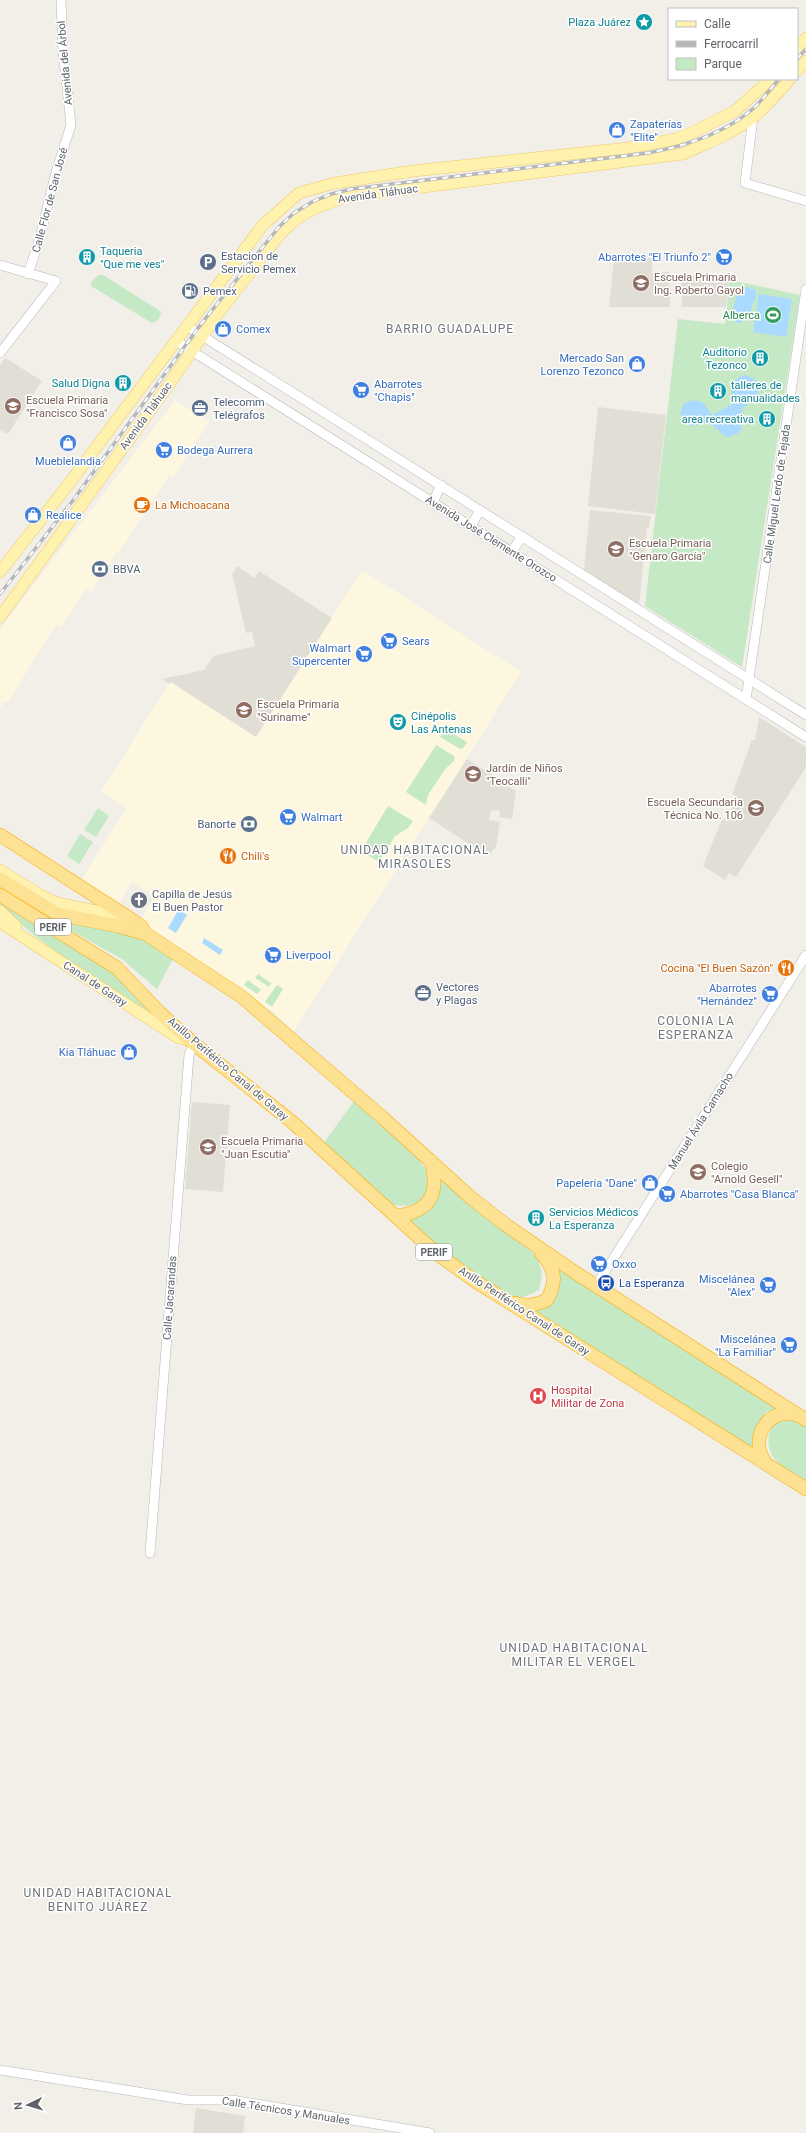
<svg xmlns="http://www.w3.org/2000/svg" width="806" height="2133" font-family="Roboto,sans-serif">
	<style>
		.commercial { fill: #fef7e0 }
		.education { fill: #e1ded6 }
		.green { fill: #c5e8c5 }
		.water { fill: #aadaff }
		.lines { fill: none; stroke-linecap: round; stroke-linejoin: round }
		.minor-casing { stroke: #b5b8bc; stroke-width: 10 }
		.major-casing { stroke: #f2c960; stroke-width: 12 }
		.highway-casing { stroke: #f9ab00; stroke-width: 14 }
		.minor { stroke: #fff; stroke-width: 9 }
		.major { stroke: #fff2af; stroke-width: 11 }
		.highway { stroke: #fde293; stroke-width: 13 }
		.rail-casing { stroke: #b6b7b8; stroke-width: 3.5 }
		.rail { stroke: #fff; stroke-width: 2; stroke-dasharray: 6; stroke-linecap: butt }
		.labels { text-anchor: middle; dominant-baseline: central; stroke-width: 3; stroke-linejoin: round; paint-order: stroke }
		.shield { fill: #fff; stroke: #8f9295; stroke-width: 1 }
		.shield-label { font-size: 10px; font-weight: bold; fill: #5f6368 }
		.culture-label { font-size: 11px; fill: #0d838f; stroke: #fff; text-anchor: end }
		.street-label { font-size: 11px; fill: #5f6368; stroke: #fff }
		.shop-label { font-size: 11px; fill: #366cbe; stroke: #fff; text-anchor: start }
		.service-label { font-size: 11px; fill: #4e5e75; stroke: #fff; text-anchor: start }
		.education-label { font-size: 11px; fill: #785e54; stroke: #fff; text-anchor: start }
		.leisure-label { font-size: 11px; fill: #27864d; stroke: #fff; text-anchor: end }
		.food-label { font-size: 11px; fill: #c56008; stroke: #fff; text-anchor: start }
		.worship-label { font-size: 11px; fill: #5b616d; stroke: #fff; text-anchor: start }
		.transit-label { font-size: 11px; fill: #164399; stroke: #fff; text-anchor: start }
		.health-label { font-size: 11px; fill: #be3a42; stroke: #fff; text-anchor: start }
		.neighbourhood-label { font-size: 12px; letter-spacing: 1px; fill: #70757a; stroke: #fff }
	</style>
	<rect width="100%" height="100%" fill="#f1efe8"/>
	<g class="commercial">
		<polygon points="175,400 209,422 173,477 169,475 119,553 117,552 91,592 86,589 61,628 56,625 7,703 4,701 0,708 0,629"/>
		<polygon points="362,570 521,672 294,1031 270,1009 268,1011 139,922 155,896 132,882 116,907 79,883 127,808 101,792 170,682 256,737"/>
	</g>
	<g class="education">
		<polygon points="614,258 652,258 652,273 669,272 670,307 609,307"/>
		<polygon points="725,275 724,281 730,282 726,307 682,307 681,276"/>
		<polygon points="5,358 42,381 8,434 0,430 0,366"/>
		<polygon points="598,407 666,415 655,514 588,506"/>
		<polygon points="590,510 651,516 649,528 647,528 639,605 584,570"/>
		<polygon points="237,566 254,578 259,571 332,618 256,737 171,682 169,684 162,679 204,670 214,656 255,646 252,632 246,633 232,574"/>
		<polygon points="759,717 806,747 806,767 736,877 729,873 725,880 703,866 722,819 727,821 736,796 732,794 749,749 751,740 755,740"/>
		<polygon points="467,759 516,791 512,819 499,817 500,811 491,810 489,820 500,822 496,847 488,856 429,818"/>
		<polygon points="192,1102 230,1105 223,1192 185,1189"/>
		<polygon points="196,2108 245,2116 243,2133 193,2133"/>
	</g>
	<g class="green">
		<polygon points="98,275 103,275 160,311 161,314 158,320 152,323 91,286 91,282"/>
		<polygon points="730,280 800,295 742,667 645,606 678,319 725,324"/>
		<polygon points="446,729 467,742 463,748 460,749 440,737"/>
		<polygon points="436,745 454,756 455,760 446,768 428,795 426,805 406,792"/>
		<polygon points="388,806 413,821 408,828 395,836 379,862 361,851"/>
		<polygon points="98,808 109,816 96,837 84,830"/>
		<polygon points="80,834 93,842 79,864 67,856"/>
		<path d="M0,899L104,964L155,1016L141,1009C92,977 43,946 0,906Z"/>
		<polygon points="49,918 145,938 175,955 157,989 122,959"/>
		<polygon points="258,974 271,983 269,987 255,978"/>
		<polygon points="248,980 261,990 257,994 244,985"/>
		<polygon points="277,985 283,989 272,1007 265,1002"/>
		<polygon points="357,1097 405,1138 428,1173 429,1191 424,1202 407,1206 391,1205 323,1144"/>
		<path d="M439,1174C462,1193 529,1239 539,1263C543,1272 542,1280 539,1290C534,1292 527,1297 522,1297C495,1300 425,1236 404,1217L408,1219L428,1212L437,1194Z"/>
		<path d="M554,1265L784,1406L766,1412C757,1426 750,1437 759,1453L530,1310L549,1301Z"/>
		<path d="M800,1419L806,1423V1483C782,1467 758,1455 773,1423Z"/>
	</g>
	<g class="water">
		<path d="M746,287L756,290V298L752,305L751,311L745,315L742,322L737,323L732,319C734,306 734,295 746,287Z"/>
		<polygon points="759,294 792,299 786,337 753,332"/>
		<path d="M744,375C756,378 759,382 758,395L742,409L741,430L737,434L727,437C721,434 716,426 709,424C697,421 696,431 682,421L681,412L683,404L693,400L704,403L710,413L713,415L732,404L731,387L737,379Z"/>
		<polygon points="179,909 187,915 176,933 168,928"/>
		<polygon points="204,938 223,950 220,955 202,943"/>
	</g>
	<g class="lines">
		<g class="minor-casing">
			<g id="minor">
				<polyline points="753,117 745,183 806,201"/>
				<polyline points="0,265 56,281 0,353"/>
				<polyline points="28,274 39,241 56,172 71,125 63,52 61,0"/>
				<polyline points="188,327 806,715"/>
				<polyline points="176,341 806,737"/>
				<polyline points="433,502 441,485"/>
				<polyline points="471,526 480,510"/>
				<polyline points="512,552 522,536"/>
				<polyline points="746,699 806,289"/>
				<polyline points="596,1286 806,955"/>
				<polyline points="150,1553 189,1055 194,1043"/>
				<polyline points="0,2070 188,2100 232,2100 430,2133"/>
			</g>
		</g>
		<g class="major-casing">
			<g id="major">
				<polyline points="797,50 806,38"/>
				<polyline points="797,71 806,61"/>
				<polyline points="0,572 71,481 263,225 299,193 335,183 413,171 628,148 676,139 692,133 735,111 771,79"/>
				<path d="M0,617L165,390L219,312L281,233L295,220L311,210L345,197L683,154C707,143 733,133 754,117C767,105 779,92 790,79"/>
				<polyline points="0,870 40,895 57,903 125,917"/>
				<polyline points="0,911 16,926"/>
				<polyline points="0,922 177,1037 187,1040"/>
			</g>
		</g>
		<g class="highway-casing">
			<g id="highway">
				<polyline points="0,835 129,918 141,926 145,933"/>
				<polyline points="0,879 57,914 118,926 146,934 242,997 382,1117 470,1197 506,1225 573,1271 806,1420"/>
				<polyline points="0,895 117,968 160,1013 193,1043 291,1121 436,1253 475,1281 806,1489"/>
				<path d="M396,1216C430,1212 440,1194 431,1161"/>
				<path d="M514,1303C526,1307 535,1305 547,1300C557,1281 556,1270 541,1253"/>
				<path d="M765,1462C748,1438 769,1406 797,1415"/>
			</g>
		</g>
		<use href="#minor" class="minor"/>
		<use href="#major" class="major"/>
		<use href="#highway" class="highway"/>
		<g class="rail-casing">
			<g id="rail">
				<polyline points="797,59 806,49"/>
				<path d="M0,594L74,499L201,324L279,227L294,213L312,202L331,194L352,189L648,153C686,146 726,133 755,107C764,98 771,88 779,79"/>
			</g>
		</g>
		<use href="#rail" class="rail"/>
	</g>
	<defs>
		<g id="sight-disc" transform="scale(0.9)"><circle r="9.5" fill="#0f9aa8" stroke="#fff"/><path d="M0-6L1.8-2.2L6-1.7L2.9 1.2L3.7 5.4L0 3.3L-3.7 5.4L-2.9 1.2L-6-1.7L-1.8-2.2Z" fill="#fff"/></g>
		<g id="shop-disc" transform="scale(0.9)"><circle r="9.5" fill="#3f7fe0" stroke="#fff"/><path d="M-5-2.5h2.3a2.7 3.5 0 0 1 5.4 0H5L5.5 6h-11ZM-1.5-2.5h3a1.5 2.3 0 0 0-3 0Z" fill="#fff"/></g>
		<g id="building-disc" transform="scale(0.9)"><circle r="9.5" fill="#0f9aa8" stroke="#fff"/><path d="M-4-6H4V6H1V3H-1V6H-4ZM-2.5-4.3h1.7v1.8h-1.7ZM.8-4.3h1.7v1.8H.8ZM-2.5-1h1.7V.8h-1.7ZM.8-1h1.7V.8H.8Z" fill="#fff"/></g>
		<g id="supermarket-disc" transform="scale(0.9)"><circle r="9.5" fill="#3f7fe0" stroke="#fff"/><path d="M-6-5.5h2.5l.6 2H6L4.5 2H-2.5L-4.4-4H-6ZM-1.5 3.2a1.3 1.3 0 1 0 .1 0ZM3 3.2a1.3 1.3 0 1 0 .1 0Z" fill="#fff"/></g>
		<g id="parking-disc" transform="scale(0.9)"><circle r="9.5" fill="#5c6f8a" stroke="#fff"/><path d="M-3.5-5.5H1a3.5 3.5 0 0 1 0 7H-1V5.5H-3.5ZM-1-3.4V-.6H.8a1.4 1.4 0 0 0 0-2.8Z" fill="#fff"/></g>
		<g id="school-disc" transform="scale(0.9)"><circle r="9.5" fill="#8d6e63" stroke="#fff"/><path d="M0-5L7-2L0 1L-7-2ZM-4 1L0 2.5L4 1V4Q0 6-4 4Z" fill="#fff"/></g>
		<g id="fuel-disc" transform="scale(0.9)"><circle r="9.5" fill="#5c6f8a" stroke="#fff"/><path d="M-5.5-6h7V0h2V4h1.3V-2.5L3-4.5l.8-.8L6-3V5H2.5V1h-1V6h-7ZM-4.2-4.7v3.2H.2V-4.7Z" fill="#fff"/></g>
		<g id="stadium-disc" transform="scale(0.9)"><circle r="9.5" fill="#2e9e5b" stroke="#fff"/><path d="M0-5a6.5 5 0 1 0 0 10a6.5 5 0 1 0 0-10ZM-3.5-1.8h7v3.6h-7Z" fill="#fff"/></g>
		<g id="office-disc" transform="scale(0.9)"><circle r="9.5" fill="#5c6f8a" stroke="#fff"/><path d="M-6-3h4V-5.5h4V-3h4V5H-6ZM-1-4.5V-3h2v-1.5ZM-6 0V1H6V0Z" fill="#fff"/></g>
		<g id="cafe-disc" transform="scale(0.9)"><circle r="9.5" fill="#e8710a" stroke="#fff"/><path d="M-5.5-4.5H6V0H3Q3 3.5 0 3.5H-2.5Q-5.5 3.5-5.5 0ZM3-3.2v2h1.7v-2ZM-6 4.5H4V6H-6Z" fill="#fff"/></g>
		<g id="bank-disc" transform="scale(0.9)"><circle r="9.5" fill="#5c6f8a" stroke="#fff"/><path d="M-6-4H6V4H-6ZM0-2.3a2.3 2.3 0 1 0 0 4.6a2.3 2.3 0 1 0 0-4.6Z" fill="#fff"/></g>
		<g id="theatre-disc" transform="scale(0.9)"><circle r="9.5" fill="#0f9aa8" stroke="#fff"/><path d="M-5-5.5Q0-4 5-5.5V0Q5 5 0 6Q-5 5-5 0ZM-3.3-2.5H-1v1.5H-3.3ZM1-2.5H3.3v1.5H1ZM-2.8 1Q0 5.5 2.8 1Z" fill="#fff"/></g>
		<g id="restaurant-disc" transform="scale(0.9)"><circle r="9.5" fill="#e8710a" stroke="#fff"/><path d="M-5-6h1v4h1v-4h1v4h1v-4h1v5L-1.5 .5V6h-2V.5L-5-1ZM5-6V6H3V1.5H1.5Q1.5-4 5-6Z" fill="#fff"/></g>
		<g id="church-disc" transform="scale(0.9)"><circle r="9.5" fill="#6b7280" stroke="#fff"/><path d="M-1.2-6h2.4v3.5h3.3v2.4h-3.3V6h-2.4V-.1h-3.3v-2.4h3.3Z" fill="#fff"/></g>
		<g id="bus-disc" transform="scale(0.9)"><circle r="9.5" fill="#1a4fb4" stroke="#fff"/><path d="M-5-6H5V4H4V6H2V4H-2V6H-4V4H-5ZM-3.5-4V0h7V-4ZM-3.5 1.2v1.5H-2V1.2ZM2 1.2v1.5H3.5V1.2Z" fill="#fff"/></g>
		<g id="hospital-disc" transform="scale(0.9)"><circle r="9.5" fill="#e0444e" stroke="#fff"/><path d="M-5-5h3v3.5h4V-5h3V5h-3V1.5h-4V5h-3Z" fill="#fff"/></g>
	</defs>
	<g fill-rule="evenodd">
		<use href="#sight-disc" x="644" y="22"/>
		<use href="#shop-disc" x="617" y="130"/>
		<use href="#building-disc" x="87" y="257"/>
		<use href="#supermarket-disc" x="724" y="257"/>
		<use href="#parking-disc" x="208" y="262"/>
		<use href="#school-disc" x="641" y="283"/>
		<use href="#fuel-disc" x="190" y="291"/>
		<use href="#stadium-disc" x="773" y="315"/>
		<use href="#shop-disc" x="223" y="329"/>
		<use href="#building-disc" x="760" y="358"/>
		<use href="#shop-disc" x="637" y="364"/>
		<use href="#building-disc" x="123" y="383"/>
		<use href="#supermarket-disc" x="361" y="390"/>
		<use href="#building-disc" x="718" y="391"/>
		<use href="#school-disc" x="13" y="406"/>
		<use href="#office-disc" x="200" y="408"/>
		<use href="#building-disc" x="767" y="419"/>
		<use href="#shop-disc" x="68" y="443"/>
		<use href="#supermarket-disc" x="164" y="450"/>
		<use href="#cafe-disc" x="142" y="505"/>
		<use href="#shop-disc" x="33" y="515"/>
		<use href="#school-disc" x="616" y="549"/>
		<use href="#bank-disc" x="100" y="569"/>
		<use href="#supermarket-disc" x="389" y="641"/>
		<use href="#supermarket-disc" x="364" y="654"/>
		<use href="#school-disc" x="244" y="710"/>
		<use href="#theatre-disc" x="398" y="722"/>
		<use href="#school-disc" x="473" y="774"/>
		<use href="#school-disc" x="756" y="808"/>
		<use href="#supermarket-disc" x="288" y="817"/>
		<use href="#bank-disc" x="249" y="824"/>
		<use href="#restaurant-disc" x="228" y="856"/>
		<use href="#church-disc" x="139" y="900"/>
		<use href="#supermarket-disc" x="273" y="955"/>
		<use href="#restaurant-disc" x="786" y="968"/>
		<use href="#office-disc" x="423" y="993"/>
		<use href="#supermarket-disc" x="770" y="994"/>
		<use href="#shop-disc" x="129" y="1052"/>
		<use href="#school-disc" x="208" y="1147"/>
		<use href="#school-disc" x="698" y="1172"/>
		<use href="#shop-disc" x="650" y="1183"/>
		<use href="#supermarket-disc" x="667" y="1194"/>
		<use href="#building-disc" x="536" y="1218"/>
		<use href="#supermarket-disc" x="599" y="1264"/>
		<use href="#bus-disc" x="606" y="1283"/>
		<use href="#supermarket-disc" x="768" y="1285"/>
		<use href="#supermarket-disc" x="789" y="1345"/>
		<use href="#hospital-disc" x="538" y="1396"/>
	</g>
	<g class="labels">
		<g class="shield">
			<rect x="35" y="919" width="36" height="16" rx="3"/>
			<rect x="416" y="1244" width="36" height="16" rx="3"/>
		</g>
		<g class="shield-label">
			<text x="53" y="927">PERIF</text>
			<text x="434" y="1252">PERIF</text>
		</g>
		<g class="culture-label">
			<text x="631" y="22">Plaza Juárez</text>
			<text x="100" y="251" text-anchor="start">Taqueria<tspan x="100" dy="13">"Que me ves"</tspan></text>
			<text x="747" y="352">Auditorio<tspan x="747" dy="13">Tezonco</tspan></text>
			<text x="110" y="383">Salud Digna</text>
			<text x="731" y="385" text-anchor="start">talleres de<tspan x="731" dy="13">manualidades</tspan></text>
			<text x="754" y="419">area recreativa</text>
			<text x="411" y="716" text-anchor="start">Cinépolis<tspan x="411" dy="13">Las Antenas</tspan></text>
			<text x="549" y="1212" text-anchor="start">Servicios Médicos<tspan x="549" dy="13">La Esperanza</tspan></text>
		</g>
		<g class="street-label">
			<text transform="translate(65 63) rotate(-95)">Avenida del Árbol</text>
			<text transform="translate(378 194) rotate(-8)">Avenida Tláhuac</text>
			<text transform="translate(50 200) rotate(-75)">Calle Flor de San José</text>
			<text transform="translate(146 416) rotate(-54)">Avenida Tláhuac</text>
			<text transform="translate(777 494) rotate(-82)">Calle Miguel Lerdo de Tejada</text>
			<text transform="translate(491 539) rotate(32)">Avenida José Clemente Orozco</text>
			<text transform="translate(95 984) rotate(33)">Canal de Garay</text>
			<text transform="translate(228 1069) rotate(40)">Anillo Periférico Canal de Garay</text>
			<text transform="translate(701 1121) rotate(-58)">Manuel Ávila Camacho</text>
			<text transform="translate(170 1298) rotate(-86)">Calle Jacarandas</text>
			<text transform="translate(524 1311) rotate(33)">Anillo Periférico Canal de Garay</text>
			<text transform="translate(286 2111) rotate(9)">Calle Técnicos y Manuales</text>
		</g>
		<g class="shop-label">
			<text x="630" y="124">Zapaterías<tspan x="630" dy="13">"Elite"</tspan></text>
			<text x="711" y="257" text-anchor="end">Abarrotes "El Triunfo 2"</text>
			<text x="236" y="329">Comex</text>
			<text x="624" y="358" text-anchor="end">Mercado San<tspan x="624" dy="13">Lorenzo Tezonco</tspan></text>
			<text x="374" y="384">Abarrotes<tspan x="374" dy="13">"Chapis"</tspan></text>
			<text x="177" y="450">Bodega Aurrera</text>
			<text x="68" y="461" text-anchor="middle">Mueblelandia</text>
			<text x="46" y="515">Realice</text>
			<text x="402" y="641">Sears</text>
			<text x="351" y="648" text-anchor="end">Walmart<tspan x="351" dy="13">Supercenter</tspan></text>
			<text x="301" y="817">Walmart</text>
			<text x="286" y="955">Liverpool</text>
			<text x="757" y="988" text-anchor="end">Abarrotes<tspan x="757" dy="13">"Hernández"</tspan></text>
			<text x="116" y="1052" text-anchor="end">Kia Tláhuac</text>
			<text x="637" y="1183" text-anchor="end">Papelería "Dane"</text>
			<text x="680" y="1194">Abarrotes "Casa Blanca"</text>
			<text x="612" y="1264">Oxxo</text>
			<text x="755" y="1279" text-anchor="end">Miscelánea<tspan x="755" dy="13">"Alex"</tspan></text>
			<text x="776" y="1339" text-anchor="end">Miscelánea<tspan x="776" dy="13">"La Familiar"</tspan></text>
		</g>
		<g class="service-label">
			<text x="221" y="256">Estacion de<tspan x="221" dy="13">Servicio Pemex</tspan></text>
			<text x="203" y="291">Pemex</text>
			<text x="213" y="402">Telecomm<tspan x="213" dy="13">Telégrafos</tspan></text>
			<text x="113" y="569">BBVA</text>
			<text x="236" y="824" text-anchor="end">Banorte</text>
			<text x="436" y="987">Vectores<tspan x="436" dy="13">y Plagas</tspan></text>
		</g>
		<g class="education-label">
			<text x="654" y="277">Escuela Primaria<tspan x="654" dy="13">Ing. Roberto Gayol</tspan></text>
			<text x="26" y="400">Escuela Primaria<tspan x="26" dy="13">"Francisco Sosa"</tspan></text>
			<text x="629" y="543">Escuela Primaria<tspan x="629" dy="13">"Genaro García"</tspan></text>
			<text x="257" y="704">Escuela Primaria<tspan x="257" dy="13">"Suriname"</tspan></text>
			<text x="486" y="768">Jardín de Niños<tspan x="486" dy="13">"Teocalli"</tspan></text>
			<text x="743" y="802" text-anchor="end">Escuela Secundaria<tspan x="743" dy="13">Técnica No. 106</tspan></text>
			<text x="221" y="1141">Escuela Primaria<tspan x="221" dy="13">"Juan Escutia"</tspan></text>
			<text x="711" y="1166">Colegio<tspan x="711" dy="13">"Arnold Gesell"</tspan></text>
		</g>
		<g class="leisure-label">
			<text x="760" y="315">Alberca</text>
		</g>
		<g class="food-label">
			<text x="155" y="505">La Michoacana</text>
			<text x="241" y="856">Chili's</text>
			<text x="773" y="968" text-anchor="end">Cocina "El Buen Sazón"</text>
		</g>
		<g class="worship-label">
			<text x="152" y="894">Capilla de Jesús<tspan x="152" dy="13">El Buen Pastor</tspan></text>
		</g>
		<g class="transit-label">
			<text x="619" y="1283">La Esperanza</text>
		</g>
		<g class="health-label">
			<text x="551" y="1390">Hospital<tspan x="551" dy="13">Militar de Zona</tspan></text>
		</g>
		<g class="neighbourhood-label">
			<text x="450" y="329">BARRIO GUADALUPE</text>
			<text x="415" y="850">UNIDAD HABITACIONAL<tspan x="415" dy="14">MIRASOLES</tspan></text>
			<text x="696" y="1021">COLONIA LA<tspan x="696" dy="14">ESPERANZA</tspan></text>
			<text x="574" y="1648">UNIDAD HABITACIONAL<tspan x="574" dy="14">MILITAR EL VERGEL</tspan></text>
			<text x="98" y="1893">UNIDAD HABITACIONAL<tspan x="98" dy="14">BENITO JUÁREZ</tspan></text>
		</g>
	</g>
	<rect x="668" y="8" width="130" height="72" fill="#ffffff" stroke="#bfc1c3"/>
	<rect x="676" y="21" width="20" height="6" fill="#fff2af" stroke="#bfc1c3"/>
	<text x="704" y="28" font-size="12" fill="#5f6368">Calle</text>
	<rect x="676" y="41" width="20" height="6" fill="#b6b7b8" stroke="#bfc1c3"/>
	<text x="704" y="48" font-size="12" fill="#5f6368">Ferrocarril</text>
	<rect x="676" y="58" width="20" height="12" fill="#c5e8c5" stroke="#bfc1c3"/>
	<text x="704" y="68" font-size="12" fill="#5f6368">Parque</text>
	<g transform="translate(28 2105) rotate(265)" stroke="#ffffff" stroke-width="3" paint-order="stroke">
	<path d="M0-3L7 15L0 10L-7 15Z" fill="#5f6368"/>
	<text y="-6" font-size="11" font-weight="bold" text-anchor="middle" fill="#5f6368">N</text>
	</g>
</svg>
